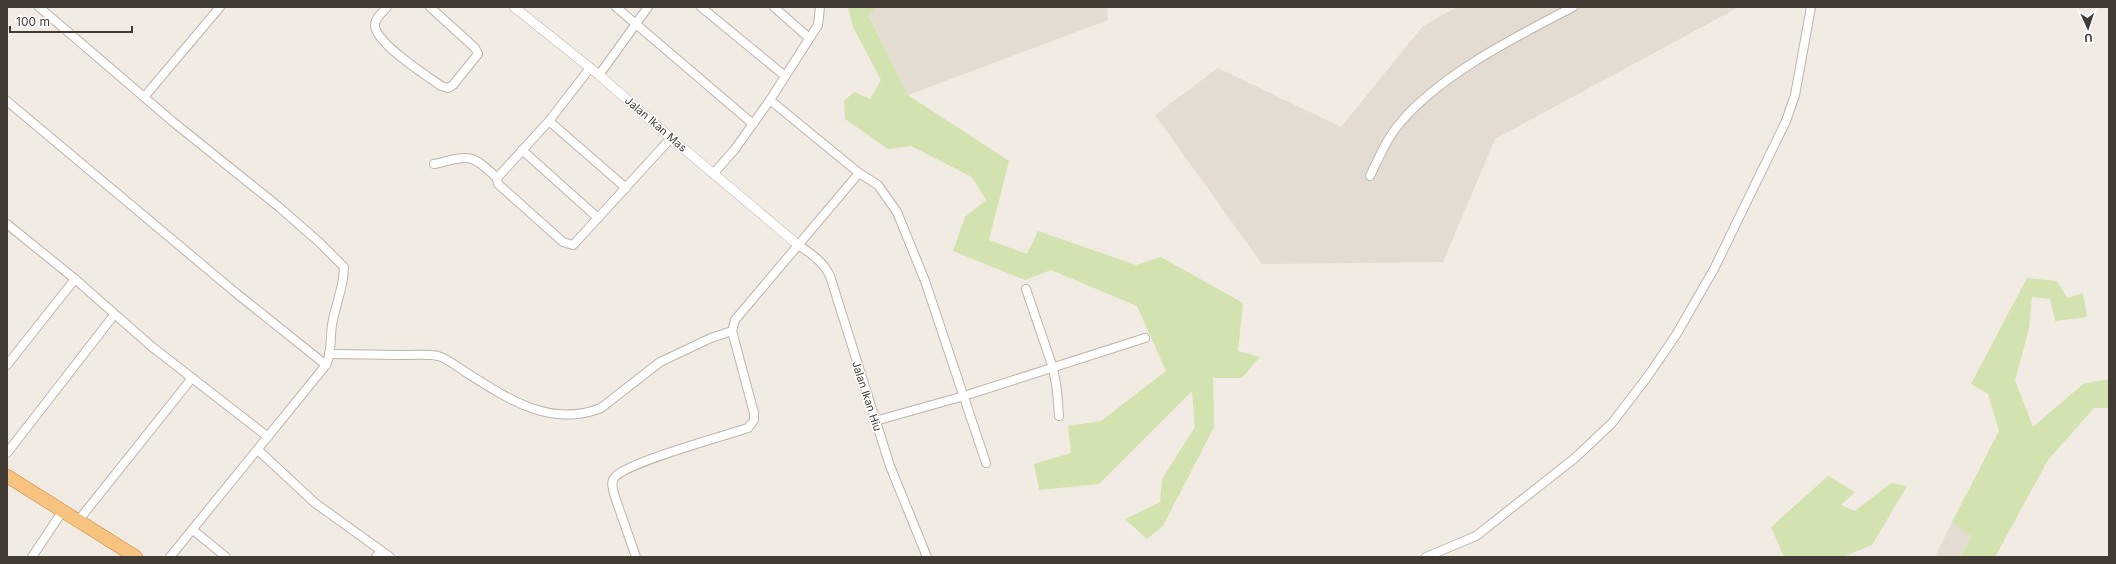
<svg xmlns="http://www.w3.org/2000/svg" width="2116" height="564" font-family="Inter,sans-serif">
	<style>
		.residential { fill: #e4dcd2 }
		.green { fill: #d2e3af }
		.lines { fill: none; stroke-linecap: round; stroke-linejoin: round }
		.minor-casing { stroke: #beb5aa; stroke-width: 10 }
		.tertiary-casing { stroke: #beb5aa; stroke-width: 10 }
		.trunk-casing { stroke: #d2893c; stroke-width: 14 }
		.minor { stroke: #fff; stroke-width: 8 }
		.tertiary { stroke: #fff; stroke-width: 9 }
		.trunk { stroke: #f6c380; stroke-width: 13 }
		.labels { text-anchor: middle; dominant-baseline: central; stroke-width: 3; stroke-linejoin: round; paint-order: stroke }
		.street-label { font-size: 11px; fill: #423b34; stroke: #fff }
	</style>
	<rect width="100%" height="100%" fill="#f1ebe4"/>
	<g class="residential">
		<polygon points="876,7 1107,7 1108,20 908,95 869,15"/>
		<polygon points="1457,7 1739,7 1495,139 1443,262 1262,264 1155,115 1218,68 1341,127 1423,26"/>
		<polygon points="1952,522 1971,535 1961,556 1935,557"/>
	</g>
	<g class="green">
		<polygon points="848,7 876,7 869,16 908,95 1009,161 989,240 1027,254 1038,231 1136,265 1161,257 1243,303 1238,351 1260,357 1242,378 1213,378 1214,427 1163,526 1147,539 1125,519 1160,502 1162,479 1195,427 1192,391 1099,484 1039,490 1034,464 1071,453 1068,426 1101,421 1166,371 1137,306 1051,270 1025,280 953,251 965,217 986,200 972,177 911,146 888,149 845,119 844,101 854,92 870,99 881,80 853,27"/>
		<polygon points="2027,278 2057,281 2067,298 2083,293 2087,317 2055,321 2050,299 2032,297 2029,329 2015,380 2033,427 2083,384 2109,379 2109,408 2094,408 2048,460 1995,557 1956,557 1961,556 1971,536 1952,522 1999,431 1988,394 1971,384"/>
		<polygon points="1828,476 1855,492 1841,505 1855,511 1891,483 1907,486 1872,545 1843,557 1784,557 1771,527"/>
	</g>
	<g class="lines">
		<g class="minor-casing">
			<g id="minor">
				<path d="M39,7L172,121L279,207L320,243L344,267C344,288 335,305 332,325C330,338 332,353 326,365L170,557"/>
				<path d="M387,7C383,12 375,18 375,25C375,43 426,75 441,86L448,88L453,85L478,54L475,48L430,7"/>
				<polyline points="616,7 753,124"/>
				<polyline points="701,7 785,76"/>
				<polyline points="774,7 809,38"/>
				<polyline points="590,68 549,121 497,178 498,184 563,242 573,245 575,243 671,138"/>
				<polyline points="599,75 648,7"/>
				<polyline points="145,96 220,7"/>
				<polyline points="770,100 859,173 878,185 897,212 925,281 986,463"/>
				<polyline points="7,101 236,293 326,365"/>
				<polyline points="549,121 626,188"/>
				<polyline points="522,150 598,218"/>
				<path d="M434,164C470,156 470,152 497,178"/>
				<polyline points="714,173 735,149 770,100 818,25 820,7"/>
				<path d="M1370,176C1378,160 1385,142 1396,128C1435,77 1517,36 1573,7"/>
				<polyline points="7,224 75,279 151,346 268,437"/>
				<path d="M797,244C810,253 823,261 830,276L890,466L927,557"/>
				<polyline points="1026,289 1053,368 1057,390 1059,416"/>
				<path d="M329,354C356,354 382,355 408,355C419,355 428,354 438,356C449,359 457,367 467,373C508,399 551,428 601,408L660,362L711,338L732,331"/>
				<polyline points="7,365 75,279"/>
				<polyline points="875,421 964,396 1145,338"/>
				<polyline points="258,450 315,503 390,557"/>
				<polyline points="7,453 114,315"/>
				<polyline points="78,521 192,378"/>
				<polyline points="193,530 226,557"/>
				<polyline points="32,557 62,512"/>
				<polyline points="376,557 381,551"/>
				<path d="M636,557L614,494C613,488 610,482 615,477C628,462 724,436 748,428L754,420V413L732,331L735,320L859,173"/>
				<polyline points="1426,557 1476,536 1575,458 1612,423 1648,376 1676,335 1714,269 1786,121 1795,95 1811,7"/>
			</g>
		</g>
		<g class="tertiary-casing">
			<polyline id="tertiary" points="514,7 599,75 671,138 797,244"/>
		</g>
		<g class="trunk-casing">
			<polyline id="trunk" points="7,476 136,557"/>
		</g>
		<use href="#minor" class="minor"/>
		<use href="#tertiary" class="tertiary"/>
		<use href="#trunk" class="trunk"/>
	</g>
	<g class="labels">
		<g class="street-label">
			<text transform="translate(656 124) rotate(41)">Jalan Ikan Mas</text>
			<text transform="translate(867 396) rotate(72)">Jalan Ikan Hiu</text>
		</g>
	</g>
	<rect width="2116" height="564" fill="none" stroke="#423b34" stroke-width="16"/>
	<g transform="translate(2088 28) rotate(177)" stroke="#ffffff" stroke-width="3" paint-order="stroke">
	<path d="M0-3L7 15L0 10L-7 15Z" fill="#423b34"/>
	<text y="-6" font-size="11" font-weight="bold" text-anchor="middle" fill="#423b34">U</text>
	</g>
	<path d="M10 26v6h122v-6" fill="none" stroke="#423b34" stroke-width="2"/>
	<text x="16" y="26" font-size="12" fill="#423b34" stroke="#ffffff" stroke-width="3" paint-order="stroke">100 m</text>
</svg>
